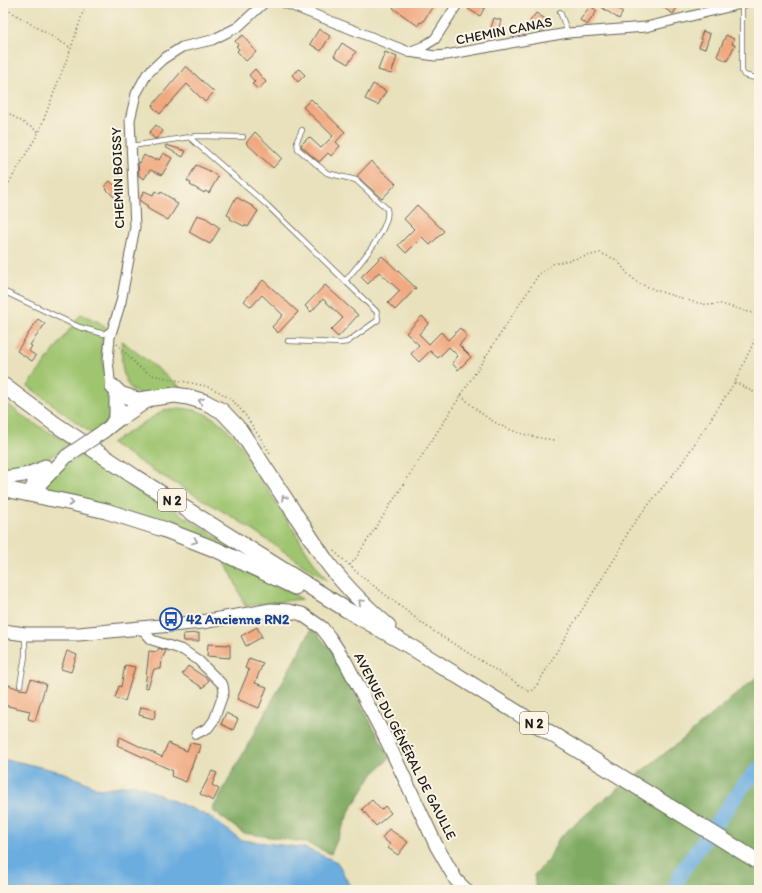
<svg xmlns="http://www.w3.org/2000/svg" width="762" height="893" font-family="Itim,sans-serif">
	<style>
		.green { fill: #9fc56f; stroke: #5e7046 }
		.forest { fill: #7faa62; stroke: #4e633f }
		.water { fill: #6cade0; stroke: #44647e }
		.lines { fill: none; stroke-linecap: round; stroke-linejoin: round }
		.river { stroke: #6cade0; stroke-width: 15 }
		.building { fill: #f0a87f }
		.service-casing { stroke: #636154; stroke-width: 6 }
		.minor-casing { stroke: #636154; stroke-width: 11 }
		.secondary-casing { stroke: #636154; stroke-width: 15 }
		.primary-casing { stroke: #636154; stroke-width: 17 }
		.path { stroke: #636154; stroke-width: 1.5; stroke-dasharray: 1 3; stroke-linecap: butt }
		.service { stroke: #fff; stroke-width: 4.5 }
		.minor { stroke: #fff; stroke-width: 9 }
		.secondary { stroke: #fff; stroke-width: 13 }
		.primary { stroke: #fff; stroke-width: 15 }
		.secondary-bridge-casing { stroke: #636154; stroke-width: 15; stroke-linecap: butt }
		.secondary-bridge { stroke: #fff; stroke-width: 13 }
		.oneway { stroke: #999 }
		.labels { text-anchor: middle; dominant-baseline: central; stroke-width: 4; stroke-linejoin: round; paint-order: stroke }
		.shield { fill: #fcf5e5; stroke: #5f5d58; stroke-width: 1 }
		.shield-label { font-size: 13px; font-weight: bold; fill: #1c1c1c }
		.street-label { font-size: 14px; fill: #1c1c1c; stroke: #fcf5e5 }
		.transit-label { font-size: 14px; font-weight: bold; fill: #164399; stroke: #fcf5e5; text-anchor: start }
	</style>
	<rect width="100%" height="100%" fill="#fcf5e5"/>
	<filter id="ink" filterUnits="userSpaceOnUse"><feTurbulence type="fractalNoise" baseFrequency=".025" numOctaves="2"/><feDisplacementMap in="SourceGraphic" scale="8" xChannelSelector="R" yChannelSelector="G"/><feConvolveMatrix kernelMatrix="1 2 1 2 8 2 1 2 1" color-interpolation-filters="sRGB"/></filter>
	<filter id="wash" filterUnits="userSpaceOnUse"><feTurbulence type="fractalNoise" baseFrequency=".012" numOctaves="4" result="noise"/><feDisplacementMap in="SourceGraphic" scale="16" xChannelSelector="R" yChannelSelector="G"/><feGaussianBlur stdDeviation="0.9" result="paint"/><feColorMatrix in="noise" values="0 0 0 0 0 0 0 0 0 0 0 0 0 0 0 0 0 1.4 0 .05"/><feComposite in="paint" operator="in"/></filter>
	<g filter="url(#wash)">
		<rect width="100%" height="100%" fill="#e8e1bc"/>
		<g class="green">
			<path d="M81,314L99,322L109,330C108,332 105,335 103,337C97,350 111,396 114,411L96,437L28,386Z"/>
			<path d="M122,341L182,388C172,391 162,395 151,395C120,397 121,363 122,341Z"/>
			<polygon points="3,400 25,418 70,444 37,465 29,469 3,472"/>
			<path d="M179,408C206,410 220,420 237,440L309,555L328,581L239,521L151,469L111,443L164,410Z"/>
			<path d="M83,453L268,569L44,490C46,477 72,461 83,453Z"/>
			<polygon points="224,561 266,579 302,599 245,606 232,575"/>
		</g>
		<g class="forest">
			<polygon points="312,628 332,651 390,758 373,774 350,810 331,854 304,842 243,833 212,810"/>
			<polygon points="759,675 759,890 748,890 714,884 702,887 702,890 536,890 534,875 549,859 559,838 597,805 681,741"/>
		</g>
		<polygon class="water" points="3,760 15,761 65,773 100,789 135,784 210,817 241,840 305,848 337,862 352,890 3,890"/>
		<g class="lines">
			<polyline class="river" points="673,890 684,868 744,785 759,768"/>
		</g>
		<g id="blocks">
			<g class="building">
				<polygon points="397,3 435,3 422,23 420,22 418,26 393,8"/>
				<polygon points="471,3 487,3 480,16 468,9"/>
				<polygon points="604,3 609,3 623,12 619,19 601,7"/>
				<polygon points="656,3 680,3 673,14"/>
				<polygon points="590,6 597,11 587,25 580,20"/>
				<polygon points="536,13 550,22 544,31 541,28 539,31 532,26 533,23 530,21"/>
				<polygon points="494,18 501,20 499,27 502,28 499,38 491,36 492,32 490,31"/>
				<polygon points="319,29 330,36 321,51 310,44"/>
				<polygon points="703,31 710,34 705,49 699,47 702,40 700,39"/>
				<polygon points="243,35 256,52 246,61 237,51 239,49 236,46 238,45 235,41"/>
				<polygon points="726,35 734,39 732,44 735,45 727,61 717,56"/>
				<polygon points="342,43 356,52 348,64 334,56"/>
				<polygon points="385,52 397,57 391,74 378,70"/>
				<polygon points="186,66 214,92 205,102 187,84 160,114 152,106"/>
				<polygon points="255,69 266,82 258,89 252,84 255,82 249,75"/>
				<polygon points="299,69 305,75 298,82 292,75"/>
				<polygon points="373,84 386,91 378,105 365,99"/>
				<polygon points="311,99 345,132 336,142 340,146 331,156 328,153 319,162 302,147 301,145 309,137 321,148 333,136 303,107"/>
				<polygon points="156,125 163,131 157,138 155,139 149,133"/>
				<polygon points="255,132 282,158 273,168 246,143"/>
				<polygon points="166,145 186,151 183,157 165,147"/>
				<polygon points="163,153 172,158 162,175 150,170 144,179 139,176 138,162 140,163 144,155 149,158 149,157 155,160 156,158 159,160"/>
				<polygon points="371,161 396,184 382,199 357,176"/>
				<polygon points="196,165 208,170 218,177 209,193 205,191 204,193 201,191 190,185 191,183 187,181"/>
				<polygon points="110,181 122,193 116,199 104,187"/>
				<polygon points="144,191 153,195 155,191 160,194 161,192 174,200 174,202 178,204 168,220 150,210 147,208 148,206 140,201 140,199"/>
				<polygon points="236,197 254,207 254,208 258,211 248,227 245,225 244,226 230,219 231,217 227,215"/>
				<polygon points="417,205 444,231 430,245 422,237 406,253 398,245 414,229 404,219"/>
				<polygon points="197,215 206,218 220,228 210,244 189,232"/>
				<polygon points="382,256 416,288 395,310 388,303 400,291 379,272 368,284 361,277"/>
				<polygon points="263,280 298,312 278,333 272,327 283,315 262,295 251,307 244,301"/>
				<polygon points="325,285 358,315 338,337 331,330 343,318 323,299 311,312 305,306"/>
				<polygon points="422,316 429,323 419,334 429,344 441,332 448,340 460,328 467,336 459,345 471,357 458,370 452,363 458,356 449,347 438,358 430,351 419,362 411,354 419,345 406,333"/>
				<polygon points="38,319 45,324 30,345 32,346 29,351 36,356 32,361 17,351"/>
				<polygon points="257,627 262,637 246,646 241,636"/>
				<polygon points="199,633 199,641 184,641 183,634"/>
				<polygon points="208,644 230,645 230,658 207,656"/>
				<polygon points="159,648 166,651 162,659 161,669 154,669 148,688 145,687 149,651 157,652"/>
				<polygon points="67,651 77,655 71,672 61,669"/>
				<polygon points="249,658 263,663 255,683 267,687 259,708 237,699 249,670 245,668"/>
				<polygon points="125,665 135,667 125,701 115,698 119,686 121,687"/>
				<polygon points="188,666 209,680 203,688 182,674"/>
				<polygon points="31,679 46,684 35,721 28,719 30,711 3,705 3,683 19,689 27,690"/>
				<polygon points="141,707 156,710 154,719 139,715"/>
				<polygon points="226,713 238,719 233,730 221,724"/>
				<polygon points="120,737 162,757 168,743 187,751 190,743 201,745 199,753 197,752 186,782 171,776 173,771 117,745"/>
				<polygon points="212,771 217,773 212,785 219,789 213,801 200,794"/>
				<polygon points="372,800 381,810 385,806 391,813 376,826 362,809"/>
				<polygon points="389,829 408,842 398,855 388,848 390,844 382,838"/>
			</g>
		</g>
	</g>
	<g filter="url(#ink)">
		<use href="#blocks" fill-opacity="0" stroke="#636154" stroke-width="1"/>
		<g class="lines">
			<g class="service-casing">
				<g id="service">
					<polyline points="742,4 742,71 744,75 759,79"/>
					<polyline points="560,12 568,33"/>
					<path d="M302,130L297,141L298,149L327,173L356,180L387,209C392,227 357,267 345,281"/>
					<polyline points="189,137 267,205 377,312 378,320 347,342 341,343 288,341"/>
					<polyline points="131,146 197,136 243,137"/>
					<polyline points="3,291 79,327 104,334 111,329"/>
					<polyline points="20,685 25,656 25,636"/>
				</g>
			</g>
			<g class="minor-casing">
				<g id="minor">
					<polyline points="285,3 409,52 424,46 435,39 458,3"/>
					<polyline points="409,52 435,56 446,55 544,37 568,33 646,27 745,3"/>
					<polyline points="123,420 121,408 110,380 108,360 110,337 121,302 135,227 130,120 136,94 147,74 163,59 182,47 212,40 238,27 264,3"/>
					<polyline points="109,425 114,416 114,397"/>
					<polyline points="142,629 152,640 183,650 198,660 223,685 224,692 214,720 208,728 196,734"/>
				</g>
			</g>
			<g class="secondary-casing">
				<g id="secondary">
					<polyline points="104,431 123,416"/>
					<polyline points="3,478 24,475 46,467"/>
					<polyline points="31,489 35,489 67,456"/>
					<polyline points="3,631 25,634 79,634 202,622 271,610 289,611 302,614 322,628 329,637 345,661 387,741 437,847 456,880 466,890"/>
				</g>
			</g>
			<g class="primary-casing">
				<g id="primary">
					<polyline points="3,385 55,424 135,477 347,610 411,647 759,862"/>
					<path d="M113,387L120,394L138,400L175,395L188,397L205,402L222,411L240,430L324,558C342,584 364,605 388,626"/>
					<polyline points="123,416 147,400"/>
					<path d="M45,467C31,480 30,488 48,498"/>
					<polyline points="5,489 72,503 106,511 163,529 217,550 295,587"/>
				</g>
			</g>
			<g class="path">
				<polyline points="3,7 71,48"/>
				<polyline points="3,110 39,132"/>
				<polyline points="3,193 39,132 71,48 86,3"/>
				<polyline points="117,344 139,367 152,375 206,386 220,392 235,403 246,416 270,453"/>
				<polyline points="735,382 759,395"/>
				<path d="M461,395C489,424 514,435 554,440"/>
				<polyline points="334,551 361,576 430,629 529,691 534,690 573,624 617,555 630,528 682,463 735,382 758,333 756,314 759,308"/>
				<polyline points="350,565 356,558 539,274 553,264 600,253 617,260 628,274 638,283 658,291 694,302 708,305 721,304 756,314"/>
			</g>
			<use href="#service" class="service"/>
			<use href="#minor" class="minor"/>
			<use href="#secondary" class="secondary"/>
			<use href="#primary" class="primary"/>
			<g class="secondary-bridge-casing">
				<polyline id="secondary-bridge" points="67,456 104,431"/>
			</g>
			<use href="#secondary-bridge" class="secondary-bridge"/>
		</g>
		<defs><path id="oneway-chevron" d="M-2-3.5L2.5 0L-2 3.5" fill="none" stroke-width="1.6" stroke-linecap="round" stroke-linejoin="round"/></defs>
		<g class="oneway">
			<use href="#oneway-chevron" transform="translate(201 401) rotate(-160)"/>
			<use href="#oneway-chevron" transform="translate(284 498) rotate(-123)"/>
			<use href="#oneway-chevron" transform="translate(71 503) rotate(13)"/>
			<use href="#oneway-chevron" transform="translate(195 541) rotate(21)"/>
			<use href="#oneway-chevron" transform="translate(361 602) rotate(-136)"/>
		</g>
	</g>
	<defs>
		<g id="bus-ring" transform="scale(1.15)"><circle r="9.5" fill="#fcf5e5" stroke="#1a4fb4" stroke-width="1.5"/><path d="M-5-6H5V4H4V6H2V4H-2V6H-4V4H-5ZM-3.5-4V0h7V-4ZM-3.5 1.2v1.5H-2V1.2ZM2 1.2v1.5H3.5V1.2Z" fill="#1a4fb4"/></g>
	</defs>
	<g fill-rule="evenodd">
		<use href="#bus-ring" x="171" y="619"/>
	</g>
	<g class="labels">
		<g class="shield">
			<rect x="158" y="489" width="28" height="22" rx="3"/>
			<rect x="520" y="712" width="28" height="22" rx="3"/>
		</g>
		<g class="shield-label">
			<text x="172" y="500">N 2</text>
			<text x="534" y="723">N 2</text>
		</g>
		<g class="street-label">
			<text transform="translate(504 31) rotate(-11)">CHEMIN CANAS</text>
			<text transform="translate(118 178) rotate(-92)">CHEMIN BOISSY</text>
			<text transform="translate(405 746) rotate(63)">AVENUE DU GÉNÉRAL DE GAULLE</text>
		</g>
		<g class="transit-label">
			<text x="186" y="619">42 Ancienne RN2</text>
		</g>
	</g>
	<rect width="762" height="893" fill="none" stroke="#fcf5e5" stroke-width="16"/>
</svg>
